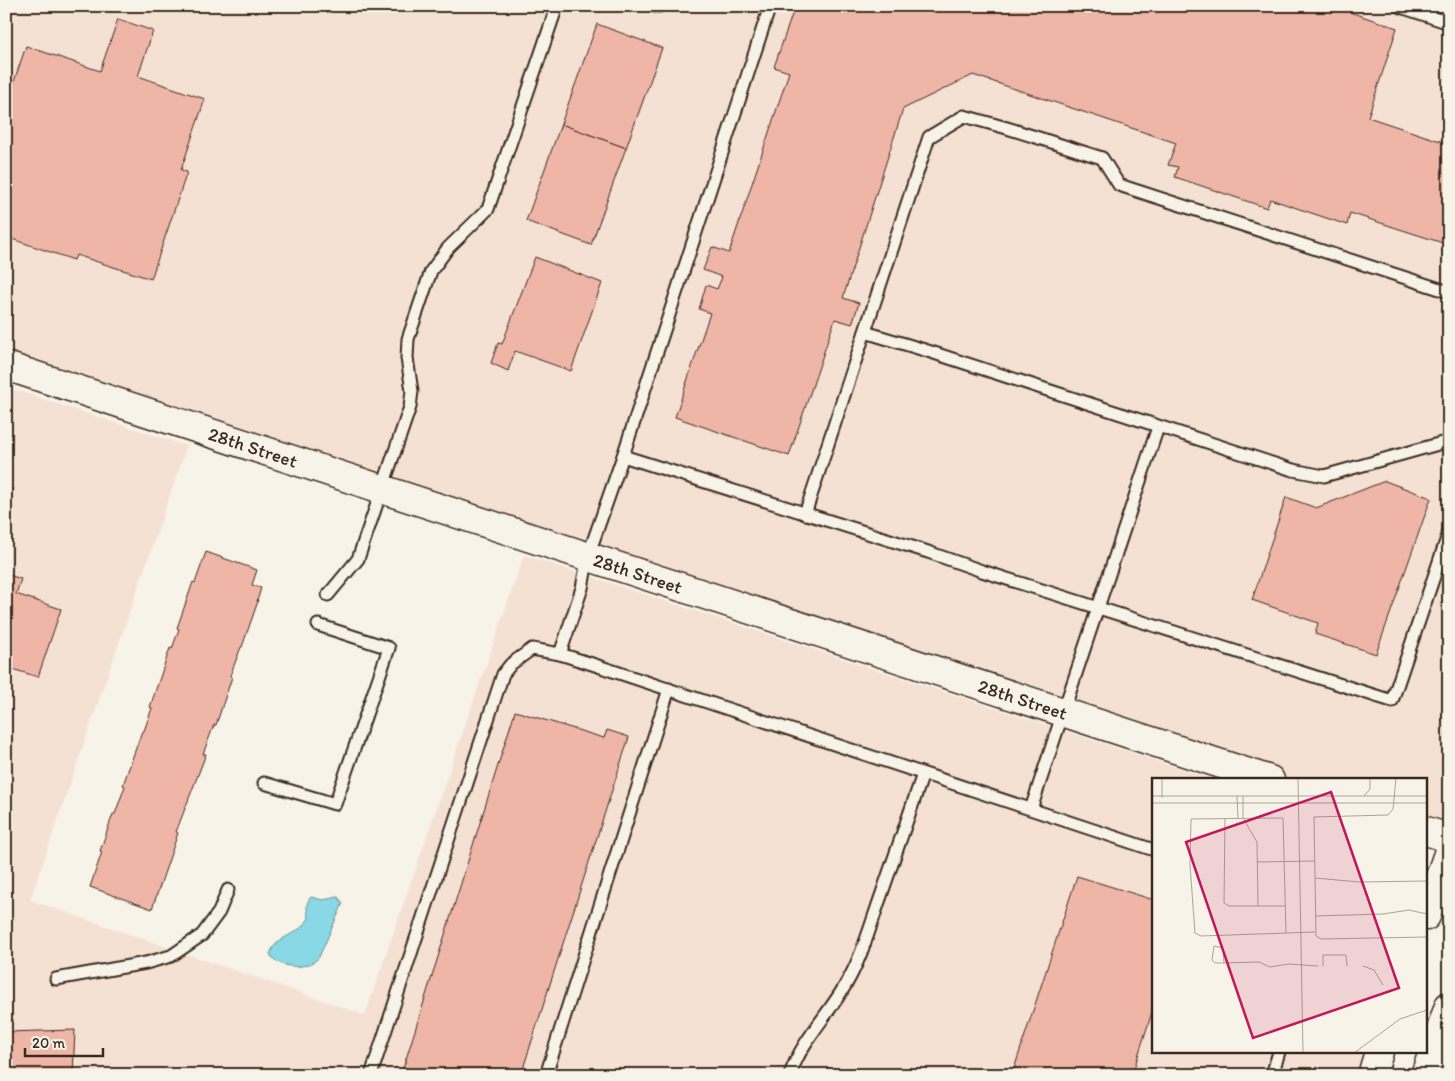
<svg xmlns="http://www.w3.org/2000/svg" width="1455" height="1081" font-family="Itim,sans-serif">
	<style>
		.built { fill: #f5e1d4 }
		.water { fill: #89d8e5; stroke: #6a9295 }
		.building { fill: #efb6a7; stroke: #3b2a1e }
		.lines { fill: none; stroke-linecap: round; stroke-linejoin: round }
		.service-casing { stroke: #3b2a1e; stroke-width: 15 }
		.tertiary-casing { stroke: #3b2a1e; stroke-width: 31 }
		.secondary-casing { stroke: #3b2a1e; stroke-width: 31 }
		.service { stroke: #f7f3e8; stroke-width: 11 }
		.tertiary { stroke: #f7f3e8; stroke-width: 28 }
		.secondary { stroke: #f7f3e8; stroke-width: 28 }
		.labels { text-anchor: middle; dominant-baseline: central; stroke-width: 4.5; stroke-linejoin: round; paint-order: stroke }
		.street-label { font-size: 19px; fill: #3b2a1e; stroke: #f7f3e8 }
		.inset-road { fill: none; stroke: #aca397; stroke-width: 1 }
		.view { fill: #c2185b; fill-opacity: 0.15; stroke: #c2185b; stroke-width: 2.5 }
		.inset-edge { fill: none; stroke: #3b2a1e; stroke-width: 2.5 }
	</style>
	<rect width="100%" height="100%" fill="#f7f3e8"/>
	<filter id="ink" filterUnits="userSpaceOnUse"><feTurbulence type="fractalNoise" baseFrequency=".02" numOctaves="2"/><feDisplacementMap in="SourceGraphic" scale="10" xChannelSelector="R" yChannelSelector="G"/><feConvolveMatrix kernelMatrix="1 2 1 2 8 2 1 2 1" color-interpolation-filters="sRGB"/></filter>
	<g filter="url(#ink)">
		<g class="built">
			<polygon points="6,6 1442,6 1449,8 1449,838 1426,831 1426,780 1270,780 6,366"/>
			<polygon points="6,387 187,446 30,900 365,1015 524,555 1216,780 1154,780 1154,1052 1364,1052 1356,1075 6,1075"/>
		</g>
		<path class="water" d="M311,897L323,900L338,897L343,903L319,957C309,971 277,969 270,954C276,935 301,935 309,918C306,911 306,902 311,897Z"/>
		<g class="building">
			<polygon points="795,6 1332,6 1397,28 1368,117 1449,144 1449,245 1350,213 1347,225 1270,199 1267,208 1175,177 1178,167 1168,165 1176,143 973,75 903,109 843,298 859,303 852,324 835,319 789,456 675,417 710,313 699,309 706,285 717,289 722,277 703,270 712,247 729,253 789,72 774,67"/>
			<polygon points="118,19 153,31 138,76 205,99 181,170 187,172 151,279 76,255 74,260 6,237 6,105 26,46 100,71"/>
			<polygon points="597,24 662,48 626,148 561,124"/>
			<polygon points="561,124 626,148 591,245 526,221"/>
			<polygon points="535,257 602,283 571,371 515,351 508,371 491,363 498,343 502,344"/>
			<polygon points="1385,481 1431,498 1376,654 1315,634 1318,623 1252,600 1286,497 1316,508"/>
			<polygon points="6,487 13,489 6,509"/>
			<polygon points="206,552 257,570 252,585 261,588 257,601 258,601 242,647 241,647 230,676 232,677 216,725 214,725 203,754 206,754 176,832 178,833 152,909 90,887 102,852 100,851 113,814 115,814 125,786 123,785 142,731 144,731 152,708 150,707 170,648 172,649 179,629 177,628 193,582 195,583"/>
			<polygon points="6,574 21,579 16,594 61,609 38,677 6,667"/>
			<polygon points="515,711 604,738 607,730 629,737 521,1075 401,1075"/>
			<polygon points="1077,876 1154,900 1154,1006 1132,1075 1012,1075"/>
			<polygon points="75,1030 73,1075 6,1075 6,1032"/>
		</g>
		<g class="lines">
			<g class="service-casing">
				<g id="service">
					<polyline points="654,6 660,6"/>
					<polyline points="1398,6 1449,23"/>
					<polyline points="865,332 931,352 1293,470 1324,476 1449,441"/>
					<polyline points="623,456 928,552 982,571 1392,701 1449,532"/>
					<polyline points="805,514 929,137 964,116 1007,128 1102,158 1119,185 1449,292"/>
					<polyline points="328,595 358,559 410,407 412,391 407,358 408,339 431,271 448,248 488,209 557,6"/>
					<polyline points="560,654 582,588 588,556 623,456 770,6"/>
					<polyline points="264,783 335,804 389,648 318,625"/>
					<polyline points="1031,809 1158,427"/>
					<polyline points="56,979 146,963 171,956 202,935 219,912 228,890"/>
					<polyline points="371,1075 503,674 511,664 532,649 560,654 592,664 1154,850"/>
					<polyline points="546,1075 669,689"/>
					<path d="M790,1075C803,1036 836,1008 853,971C865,947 872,921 881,896C895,855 909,815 923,774"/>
					<polyline points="1272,1075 1279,1052"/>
				</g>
			</g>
			<g class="tertiary-casing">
				<g id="tertiary">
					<path id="s1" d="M6,366L1270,780"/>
					<polyline points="1426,831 1449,838"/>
				</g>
			</g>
			<g class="secondary-casing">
				<g id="secondary">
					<polyline points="1426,916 1449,851"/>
					<polyline points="1372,1075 1379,1052"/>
					<polyline points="1425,1075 1449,1006"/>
				</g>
			</g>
			<use href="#service" class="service"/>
			<use href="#tertiary" class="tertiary"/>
			<use href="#secondary" class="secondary"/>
		</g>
	</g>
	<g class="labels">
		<g class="street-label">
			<text stroke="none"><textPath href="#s1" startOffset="260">28th Street</textPath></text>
			<text stroke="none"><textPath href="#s1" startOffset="665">28th Street</textPath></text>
			<text stroke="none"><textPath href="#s1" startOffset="1070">28th Street</textPath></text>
		</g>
	</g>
	<g transform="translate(1152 778)">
		<rect width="275" height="275" fill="#f7f3e8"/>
		<path class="inset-road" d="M10,0V20M146,0L151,275M244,0L241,31L236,37L162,39L164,158L169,161L275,159M0,18H275M85,18L86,40M91,18V40L105,64L106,128M212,18L218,11V0M0,25H275M73,40L72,125L77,128H133M105,84L163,83M163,100L207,104L275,103M163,138L231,136L257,132L275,136M134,155L131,40L39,41L38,87L43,155L49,158L163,154M72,185L71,170L62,168L60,182L63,185H72L107,184L118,189L137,186L166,188M171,188V177H194L195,188M211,188L222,192L231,207M202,275L248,241L275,232"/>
		<path class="view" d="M179,14L247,210L101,260L34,64Z"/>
		<rect width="275" height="275" class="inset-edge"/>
	</g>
	<rect width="1455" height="1081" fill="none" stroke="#f7f3e8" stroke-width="25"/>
	<rect x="12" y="12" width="1430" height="1056" fill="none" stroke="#3b2a1e" stroke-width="2" filter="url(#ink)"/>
	<path d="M25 1048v8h78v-8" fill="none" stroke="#3b2a1e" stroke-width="2.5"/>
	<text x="32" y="1048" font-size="15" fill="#3b2a1e" stroke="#f7f3e8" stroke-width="4" paint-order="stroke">20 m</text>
</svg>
